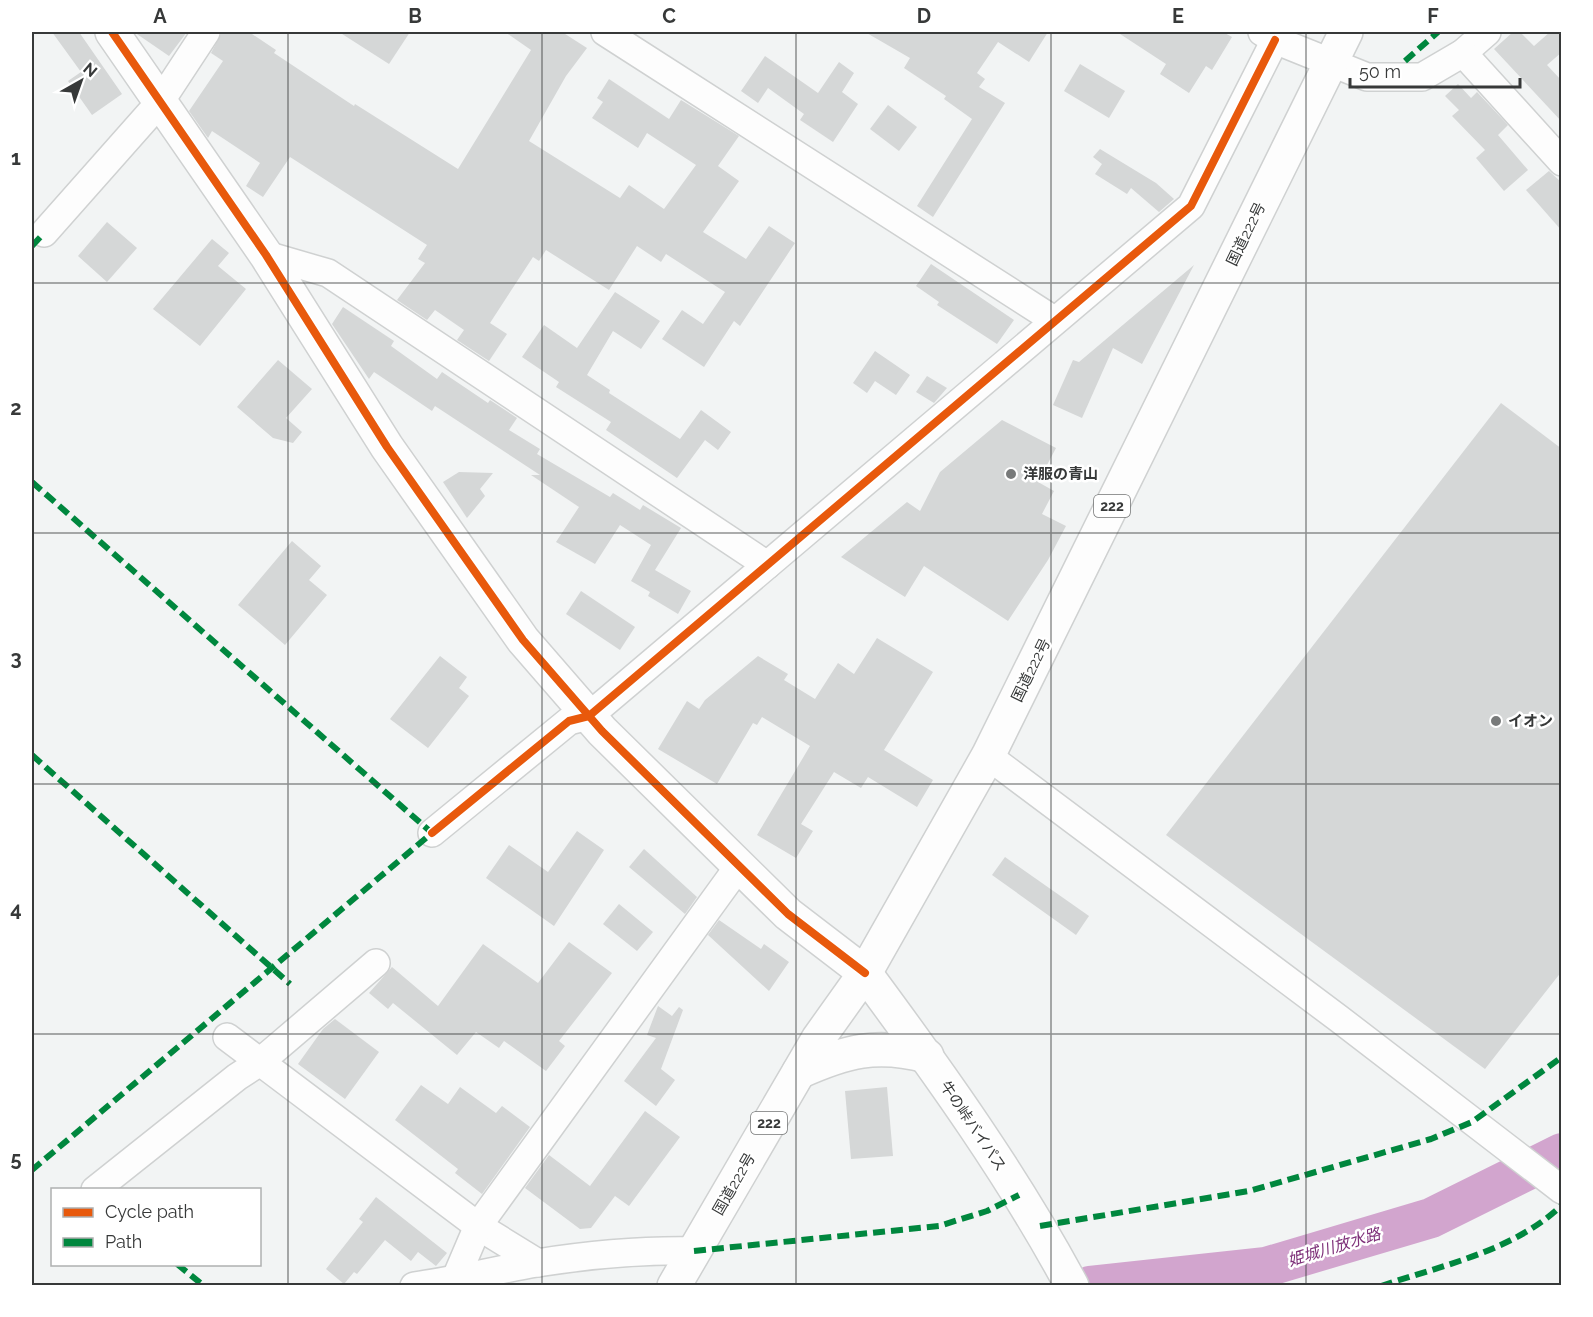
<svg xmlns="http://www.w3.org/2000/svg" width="1593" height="1317" font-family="Raleway,'Noto Sans JP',sans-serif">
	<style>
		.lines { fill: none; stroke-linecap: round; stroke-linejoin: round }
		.river { stroke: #d2a5ce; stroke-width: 40 }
		.building { fill: #d5d7d7 }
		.street-casing { stroke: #cfd1d1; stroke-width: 30 }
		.secondary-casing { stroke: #cfd1d1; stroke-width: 36 }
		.highway-casing { stroke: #cfd1d1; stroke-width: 36 }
		.street { stroke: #fdfdfd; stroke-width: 27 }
		.secondary { stroke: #fdfdfd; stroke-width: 33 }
		.highway { stroke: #fdfdfd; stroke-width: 33 }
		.quiet { stroke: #00873e; stroke-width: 6; stroke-dasharray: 12 6; stroke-linecap: butt }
		.cycleway-casing { stroke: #fff; stroke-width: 11 }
		.cycleway { stroke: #e8590c; stroke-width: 8 }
		.grid { fill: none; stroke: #373939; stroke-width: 1.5; stroke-opacity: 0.55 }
		.poi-dot { fill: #787a7a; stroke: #fff; stroke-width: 2 }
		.labels { text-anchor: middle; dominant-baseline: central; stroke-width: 5; stroke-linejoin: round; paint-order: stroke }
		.shield { fill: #fff; stroke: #737474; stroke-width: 1.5 }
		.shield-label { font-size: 14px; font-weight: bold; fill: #373939 }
		.street-label { font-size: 15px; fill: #373939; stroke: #fff }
		.poi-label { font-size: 15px; font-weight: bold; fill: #373939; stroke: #fff; text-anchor: start }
		.water-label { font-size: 16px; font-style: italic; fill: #7e3079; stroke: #fff }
		.neatline { fill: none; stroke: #373939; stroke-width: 2 }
		.grid-label { font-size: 20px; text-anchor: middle; font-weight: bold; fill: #373939 }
	</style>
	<rect width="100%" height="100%" fill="#f2f4f4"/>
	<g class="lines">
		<polyline class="river" points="1090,1286 1266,1267 1431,1218 1562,1153"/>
	</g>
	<g class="building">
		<polygon points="52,32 79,32 122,94 92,115 68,81 81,72"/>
		<polygon points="134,32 187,32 169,56"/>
		<polygon points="222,32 249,32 276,50 274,53 354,106 355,104 458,169 531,50 505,32 562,32 587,48 566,76 529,141 620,198 629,185 664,209 696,165 647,133 638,148 592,118 603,102 597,98 609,79 669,119 681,100 739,136 718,166 739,181 703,232 746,259 769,226 795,243 740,326 734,321 704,367 662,339 682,310 703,324 725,292 666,254 661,262 637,246 609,290 546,250 539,261 533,257 490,323 507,334 489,361 457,340 464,330 435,310 427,320 397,300 425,263 418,259 427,245 290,157 263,197 246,186 260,163 212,131 208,138 189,111 223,61 211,53"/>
		<polygon points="339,32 410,32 389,64"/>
		<polygon points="865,32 1048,32 1029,62 998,42 977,73 985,79 979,87 1005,103 933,217 917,206 972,119 944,99 946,96 904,68 910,58"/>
		<polygon points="1117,32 1223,32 1232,37 1212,70 1206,66 1189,93 1160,74 1166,64"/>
		<polygon points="1513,32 1520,32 1534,46 1550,32 1562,32 1562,52 1547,65 1562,81 1562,122 1494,49"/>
		<polygon points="765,56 818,93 839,62 854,73 842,92 858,104 833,142 800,120 804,114 768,88 758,103 741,91"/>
		<polygon points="1080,64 1125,91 1109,118 1064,91"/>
		<polygon points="1458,84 1471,98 1477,92 1508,125 1498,135 1528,170 1504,191 1476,158 1485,150 1452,116 1459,110 1445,96"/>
		<polygon points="888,105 917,127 899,151 870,129"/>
		<polygon points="1100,149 1156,183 1174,199 1159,212 1131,188 1127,194 1095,174 1102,164 1093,157"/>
		<polygon points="1549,171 1562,183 1562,231 1526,190"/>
		<polygon points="107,222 137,248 107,282 78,256"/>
		<polygon points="212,239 229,253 218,266 246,289 200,346 153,309"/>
		<polygon points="931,264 1014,320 997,344 937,305 939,302 916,286"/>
		<polygon points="1194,265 1142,364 1113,348 1082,418 1053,405 1073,360 1079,362"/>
		<polygon points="615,292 660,321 641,349 613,331 587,375 610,390 609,393 680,439 701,410 731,432 718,450 705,440 677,478 606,430 611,422 556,387 559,382 522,357 544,325 577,348"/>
		<polygon points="343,307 394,341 391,346 437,379 442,372 488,403 490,400 517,418 509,430 540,449 537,454 610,497 613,493 640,510 643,505 681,528 655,570 691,591 678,614 648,596 650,592 631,581 651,545 620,525 595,564 556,542 579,507 531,475 540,475 435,406 432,411 374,372 369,379 332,324"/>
		<polygon points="875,351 910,375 896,395 875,381 867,393 853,383"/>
		<polygon points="278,360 312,389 286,418 302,432 293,443 273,438 237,407"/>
		<polygon points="927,376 947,388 934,403 916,392"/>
		<polygon points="1501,403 1562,449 1562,971 1485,1069 1166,835"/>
		<polygon points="1002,420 1056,448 1038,482 1054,491 1042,514 1066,526 1048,560 1008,621 924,566 905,597 841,557 907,502 920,511 940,472"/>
		<polygon points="459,472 493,473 480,489 485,496 467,518 443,482"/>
		<polygon points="292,541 321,566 309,580 327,595 285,645 238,605"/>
		<polygon points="581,591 635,627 620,650 566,614"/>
		<polygon points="877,638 933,672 884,750 933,780 917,807 868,777 861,788 834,772 801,824 813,831 796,858 757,835 810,746 762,717 757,725 753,723 717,784 658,749 687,701 699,709 705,700 758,656 788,674 784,680 815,699 838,663 854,674"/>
		<polygon points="440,656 467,677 459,688 469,696 428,748 390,719"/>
		<polygon points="577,831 604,850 554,926 486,878 509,845 548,872"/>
		<polygon points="644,849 697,897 685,914 629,867"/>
		<polygon points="1005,857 1089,916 1076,935 992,875"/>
		<polygon points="619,904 653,932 637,951 603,924"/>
		<polygon points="719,920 761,949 764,944 789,962 769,991 708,935"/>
		<polygon points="569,942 612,973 559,1041 565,1046 546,1071 504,1041 499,1048 476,1032 457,1055 393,1003 388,1009 369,993 392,967 438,1006 483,944 538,983"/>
		<polygon points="658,1006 672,1016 679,1007 683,1010 661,1069 675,1080 656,1106 624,1081 656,1038 647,1035"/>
		<polygon points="335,1019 379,1052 345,1099 298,1064 323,1029"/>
		<polygon points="421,1085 448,1104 460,1087 496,1113 502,1106 530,1127 482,1194 455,1173 458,1169 395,1120"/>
		<polygon points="887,1087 893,1156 851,1159 845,1091"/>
		<polygon points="645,1111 680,1137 629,1206 615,1196 591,1228 580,1229 525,1188 549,1155 590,1186"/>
		<polygon points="376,1197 447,1253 436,1266 418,1252 411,1261 385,1240 357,1274 354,1272 344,1284 326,1269 363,1222 359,1219"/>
	</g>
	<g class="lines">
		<g class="street-casing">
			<g id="street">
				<polyline points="605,32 1054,320"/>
				<polyline points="1262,32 1275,40 1367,77 1422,77 1463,53 1487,32"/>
				<polyline points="1463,53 1562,162"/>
				<polyline points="44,233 160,102 206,32"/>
				<polyline points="266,255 328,273 767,565"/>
				<polyline points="988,756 1338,1018 1562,1190"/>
				<polyline points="432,833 569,721 589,716 1191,206 1275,40"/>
				<polyline points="227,1037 478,1226 538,1263"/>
				<polyline points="95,1190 237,1077 260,1062 376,963"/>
				<polyline points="455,1280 478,1226 739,866"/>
				<path d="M414,1286C456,1280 496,1270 537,1263C588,1255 643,1250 694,1251"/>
			</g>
		</g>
		<g class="secondary-casing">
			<polyline id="secondary" points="112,32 266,255 387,447 523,640 602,731 788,914 865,973"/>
		</g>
		<g class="highway-casing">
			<g id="highway">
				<path d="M865,973C939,1073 1013,1176 1072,1286"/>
				<path d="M799,1072C846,1051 876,1043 927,1056"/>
				<polyline points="674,1286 818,1039 865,973 988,756 1346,32"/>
			</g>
		</g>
		<use href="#street" class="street"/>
		<use href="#secondary" class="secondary"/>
		<use href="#highway" class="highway"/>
		<g class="quiet">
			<polyline points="1405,61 1438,32"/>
			<polyline points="32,246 44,233"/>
			<polyline points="32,482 432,833 32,1170"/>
			<polyline points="32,755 290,984"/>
			<polyline points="1040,1226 1249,1191 1431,1139 1472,1122 1562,1057"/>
			<polyline points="694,1251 939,1226 987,1211 1019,1195"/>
			<polyline points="177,1264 204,1286"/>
			<path d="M1381,1286C1443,1265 1514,1251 1562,1205"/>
		</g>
		<g class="cycleway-casing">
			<g id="cycleway">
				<polyline points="112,32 266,255 387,447 523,640 602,731 788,914 865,973"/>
				<polyline points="432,833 569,721 589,716 1191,206 1275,40"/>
			</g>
		</g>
		<use href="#cycleway" class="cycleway"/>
	</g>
	<path class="grid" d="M288,32V1286M542,32V1286M796,32V1286M1051,32V1286M1306,32V1286M32,283H1562M32,533H1562M32,784H1562M32,1034H1562"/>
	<g class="poi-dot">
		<circle cx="1011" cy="474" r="6"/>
		<circle cx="1496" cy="721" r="6"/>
	</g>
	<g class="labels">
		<g class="shield">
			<rect x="1094" y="495" width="36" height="22" rx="4.5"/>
			<rect x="751" y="1112" width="36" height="22" rx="4.5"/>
		</g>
		<g class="shield-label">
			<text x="1112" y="506">222</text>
			<text x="769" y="1123">222</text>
		</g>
		<g class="street-label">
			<text transform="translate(1246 234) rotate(-64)">国道222号</text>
			<text transform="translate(1031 670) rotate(-64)">国道222号</text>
			<text transform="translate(973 1126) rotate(56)">牛の峠バイパス</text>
			<text transform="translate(734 1184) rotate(-60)">国道222号</text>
		</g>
		<g class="poi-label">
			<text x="1023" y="474">洋服の青山</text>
			<text x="1508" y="721">イオン</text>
		</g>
		<g class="water-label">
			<text transform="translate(1334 1247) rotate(-17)">姫城川放水路</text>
		</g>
	</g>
	<rect width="1593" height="1317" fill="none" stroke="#ffffff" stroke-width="66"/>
	<rect x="51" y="1188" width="210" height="78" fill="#ffffff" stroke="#afb0b0" stroke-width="1.5"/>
	<rect x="63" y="1208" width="30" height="9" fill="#e8590c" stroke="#afb0b0" stroke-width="1.5"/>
	<text x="105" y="1218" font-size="18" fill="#373939">Cycle path</text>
	<rect x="63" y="1238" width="30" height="9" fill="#00873e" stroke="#afb0b0" stroke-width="1.5"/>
	<text x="105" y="1248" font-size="18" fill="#373939">Path</text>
	<g transform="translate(81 81) rotate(40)" stroke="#ffffff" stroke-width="4.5" paint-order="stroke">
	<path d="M0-4.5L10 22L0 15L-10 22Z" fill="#373939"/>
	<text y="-9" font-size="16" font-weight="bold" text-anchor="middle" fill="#373939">N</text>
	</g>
	<path d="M1350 78v9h170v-9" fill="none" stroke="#373939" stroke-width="3"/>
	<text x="1359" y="78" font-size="18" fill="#373939" stroke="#ffffff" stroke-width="4.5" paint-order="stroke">50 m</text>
	<rect x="33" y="33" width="1527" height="1251" class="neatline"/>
	<g class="grid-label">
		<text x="160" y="23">A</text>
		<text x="415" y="23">B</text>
		<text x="669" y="23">C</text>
		<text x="924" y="23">D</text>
		<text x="1178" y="23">E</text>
		<text x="1433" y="23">F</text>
		<text x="16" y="165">1</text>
		<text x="16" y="415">2</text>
		<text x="16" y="665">3</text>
		<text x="16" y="916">4</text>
		<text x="16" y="1166">5</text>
	</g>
</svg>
